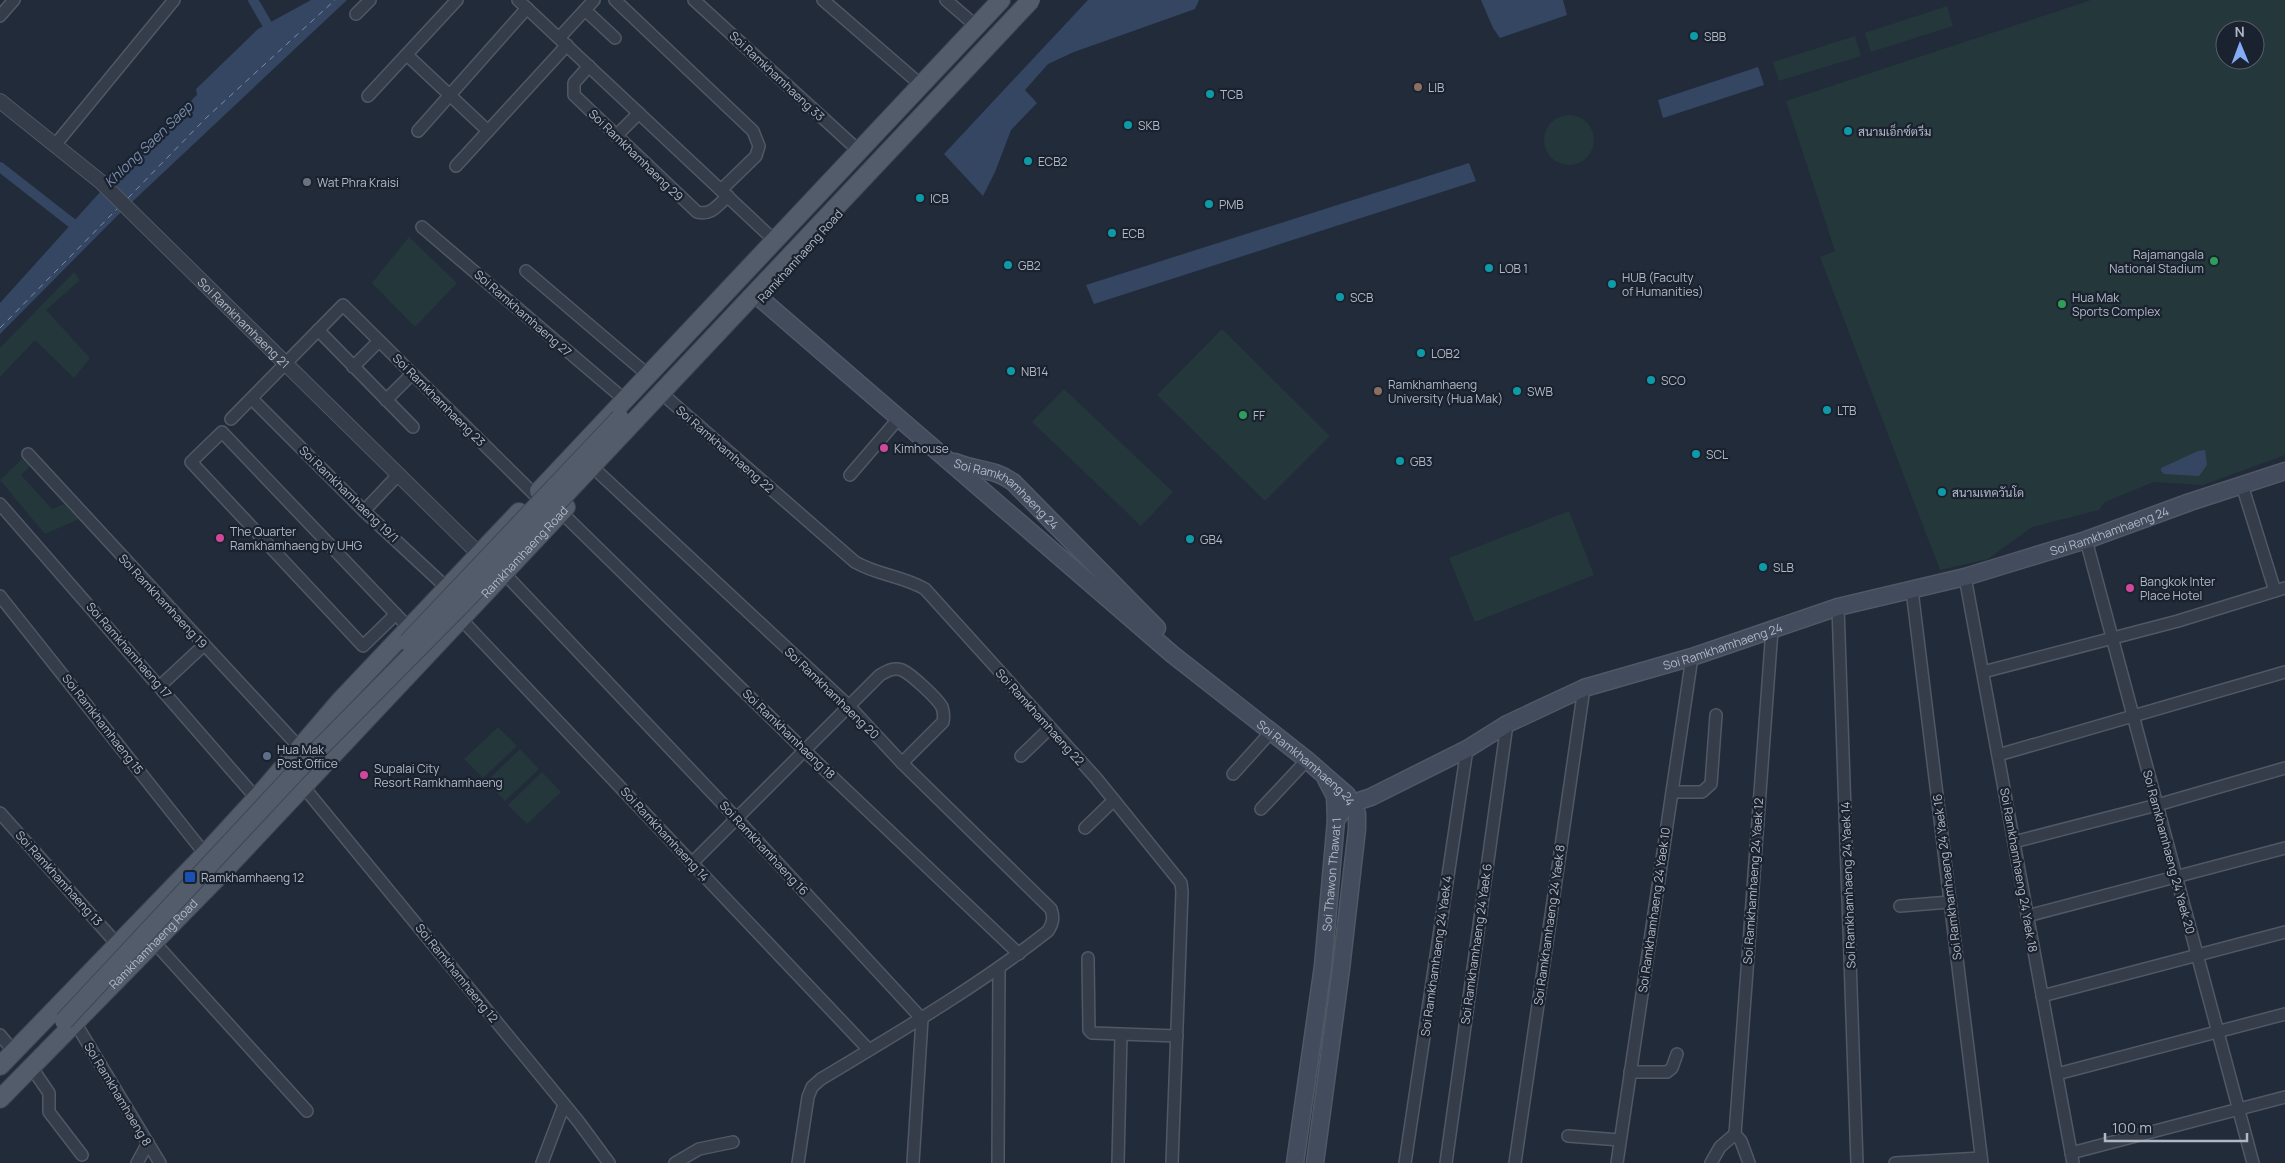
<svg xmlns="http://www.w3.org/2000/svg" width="2285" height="1163" font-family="Manrope,Sarabun,sans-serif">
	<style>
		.green { fill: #24373b; fill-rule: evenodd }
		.water { fill: #354662 }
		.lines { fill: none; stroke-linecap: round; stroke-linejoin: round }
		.canal { stroke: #354662; stroke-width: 10 }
		.ferry { stroke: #788daf; stroke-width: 1; stroke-dasharray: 6 5; stroke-linecap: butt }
		.minor-casing { stroke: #505865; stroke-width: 14 }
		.tertiary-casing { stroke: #505865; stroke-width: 16 }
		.secondary-casing { stroke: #505865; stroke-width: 19 }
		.primary-casing { stroke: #3f4653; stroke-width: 20 }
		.minor { stroke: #353d4a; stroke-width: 11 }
		.tertiary { stroke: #353d4a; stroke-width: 14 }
		.secondary { stroke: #434c5d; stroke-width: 16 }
		.primary { stroke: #535c6b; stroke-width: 18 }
		.primary-bridge-casing { stroke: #3f4653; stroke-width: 20; stroke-linecap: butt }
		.primary-bridge { stroke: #535c6b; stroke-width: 18 }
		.culture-dot { fill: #0f9aa8; stroke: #1b222f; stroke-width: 2 }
		.education-dot { fill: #8d6e63; stroke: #1b222f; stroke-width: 2 }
		.worship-dot { fill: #6b7280; stroke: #1b222f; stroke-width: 2 }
		.leisure-dot { fill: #2e9e5b; stroke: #1b222f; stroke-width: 2 }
		.hotel-dot { fill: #d1479c; stroke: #1b222f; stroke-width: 2 }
		.service-dot { fill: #5c6f8a; stroke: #1b222f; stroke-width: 2 }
		.transit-dot { fill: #1a4fb4; stroke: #1b222f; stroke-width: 2 }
		.labels { text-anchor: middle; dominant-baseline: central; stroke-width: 4.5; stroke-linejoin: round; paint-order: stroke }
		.poi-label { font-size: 12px; fill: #b0b8c6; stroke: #1b222f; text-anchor: start }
		.street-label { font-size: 12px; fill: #b0b8c6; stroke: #1b222f }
		.water-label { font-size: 14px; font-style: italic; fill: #788daf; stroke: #1b222f }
	</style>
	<rect width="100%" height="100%" fill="#222b3a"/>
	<g class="green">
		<path d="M2091,0H2285V455L2203,485L2154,482L2105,502L2099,510L2032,527L1988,559L1940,570L1820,257L1835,251L1786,101ZM2225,30H2255V60H2225Z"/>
		<polygon points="1947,6 1953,26 1871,52 1865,33"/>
		<polygon points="1855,36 1861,56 1779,81 1773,62"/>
		<circle cx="1569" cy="140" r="25"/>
		<polygon points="409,237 457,283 415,327 372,283"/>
		<polygon points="74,272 80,280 46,310 90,358 74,378 35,340 0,377 0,348"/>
		<polygon points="1222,329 1330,436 1265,501 1157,395"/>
		<polygon points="1064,389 1173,492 1141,526 1032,422"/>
		<polygon points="22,459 30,466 21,475 52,509 64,504 79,519 45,534 0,480"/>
		<polygon points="1569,511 1594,575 1475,622 1449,558"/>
		<polygon points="498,727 517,746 483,778 464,759"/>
		<polygon points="520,749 539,769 505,801 486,782"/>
		<polygon points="542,772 561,792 527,824 508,805"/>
	</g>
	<g class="water">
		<polygon points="311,0 347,0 116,217 0,334 0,303 110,181 197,95 196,89 258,29"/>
		<polygon points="1088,0 1199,0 1195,9 1074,52 1048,64 1025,90 1037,103 1011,130 995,172 983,196 944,154"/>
		<polygon points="1481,0 1563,0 1567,15 1500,38 1493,28"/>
		<polygon points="1758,67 1764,85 1663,118 1658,100"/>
		<polygon points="1469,163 1476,181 1094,304 1086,285"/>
		<polygon points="2205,450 2207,465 2199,476 2164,474 2161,471 2161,468 2198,451"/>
	</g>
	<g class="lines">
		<g class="canal">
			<polyline points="253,0 274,36"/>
			<polyline points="0,167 82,231"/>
		</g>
		<g class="ferry">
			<polyline points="128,198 206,118 335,0"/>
			<polyline points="0,328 118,208"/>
		</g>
		<g class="minor-casing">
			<g id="minor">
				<polyline points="518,0 774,240"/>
				<polyline points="615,0 753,131 759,146 756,156 721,190"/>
				<polyline points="694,0 859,151"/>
				<polyline points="823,0 921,85"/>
				<polyline points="946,0 976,26"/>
				<polyline points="585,10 615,38"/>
				<polyline points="356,14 370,0"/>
				<polyline points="0,16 14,0"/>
				<polyline points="559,38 594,0"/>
				<polyline points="407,55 488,131"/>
				<path d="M589,66L574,83V95L697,212C711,216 718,205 728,196"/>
				<polyline points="368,96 457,0"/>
				<polyline points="418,131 527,8"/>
				<polyline points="616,136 639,113"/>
				<polyline points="55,145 174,0"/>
				<polyline points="456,166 567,45"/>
				<polyline points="422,227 625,400"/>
				<polyline points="526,271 648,375"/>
				<polyline points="318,330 413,427"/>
				<polyline points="353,367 379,341"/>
				<path d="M667,398L855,562C877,575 903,576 925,589L1096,778L1181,883L1182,892L1172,1163"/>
				<polyline points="252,399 364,511 447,588"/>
				<polyline points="386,400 412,374"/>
				<polyline points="231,419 343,305 535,495"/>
				<polyline points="28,454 299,747"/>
				<path d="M598,472L849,706L902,763L1051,909C1054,918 1053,923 1048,931C977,987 899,1032 821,1079L812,1087L808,1097L798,1163"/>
				<polyline points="850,475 899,418"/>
				<polyline points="2242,485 2275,591"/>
				<polyline points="0,504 256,798"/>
				<polyline points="364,511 398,475"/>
				<polyline points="561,512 805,751 1019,954"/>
				<polyline points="2086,540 2253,1163"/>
				<polyline points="504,573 737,819 922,1019 913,1163"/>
				<polyline points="1965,577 2073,1163"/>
				<polyline points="1912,590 1982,1163"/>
				<polyline points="0,596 205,854"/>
				<polyline points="1838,607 1857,1163"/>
				<polyline points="396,614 363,646 191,462 222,432 409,628"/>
				<polyline points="460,618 869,1050"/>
				<polyline points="1983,672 2178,621 2285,588"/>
				<polyline points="160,686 204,645"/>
				<polyline points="1998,755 2285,672"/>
				<polyline points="1021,756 1050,728"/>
				<polyline points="1233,774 1271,732"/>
				<polyline points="302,785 578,1121 609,1163"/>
				<polyline points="1672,792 1702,792 1711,784 1716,715"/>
				<polyline points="1261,809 1307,760"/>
				<polyline points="0,813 117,944"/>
				<polyline points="1085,828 1114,800"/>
				<polyline points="2014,842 2157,805 2285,768"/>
				<path d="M692,863L880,675C887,671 893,667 902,670C911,674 937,698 942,707C944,713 944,717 943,722L902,763"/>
				<polyline points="1900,906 1950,902"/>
				<polyline points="2027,916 2285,848"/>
				<polyline points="154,942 307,1111"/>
				<polyline points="1088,958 1089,1030 1092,1033 1177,1036"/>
				<polyline points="2042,996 2285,932"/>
				<polyline points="76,1024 160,1163"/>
				<polyline points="0,1035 14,1052"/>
				<polyline points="32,1068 49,1093 49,1112 82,1155"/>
				<polyline points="1630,1072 1667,1072 1672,1068 1677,1054"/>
				<polyline points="2057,1074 2285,1014"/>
				<polyline points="1735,1134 1772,629"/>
				<polyline points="1735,1134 1741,1141 1749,1163"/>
				<polyline points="1568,1136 1620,1140"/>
				<polyline points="2071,1153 2285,1097"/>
				<polyline points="137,1163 148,1143"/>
				<polyline points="542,1163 564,1105"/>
				<polyline points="675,1163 699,1149 733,1142"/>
				<polyline points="998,1163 999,969"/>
				<polyline points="1118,1163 1121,1035"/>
				<polyline points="1405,1163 1467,749"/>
				<polyline points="1446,1163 1507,724"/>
				<polyline points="1515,1163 1584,688"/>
				<polyline points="1617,1163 1692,657"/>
				<polyline points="1711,1163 1720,1147 1735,1134"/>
				<polyline points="1895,1163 1981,1158"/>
			</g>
		</g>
		<g class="tertiary-casing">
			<g id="tertiary">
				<path id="s1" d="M0,101L101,182L479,554"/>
			</g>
		</g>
		<g class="secondary-casing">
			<g id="secondary">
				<path id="s2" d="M761,299L1172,654L1307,760L1347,795L1357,814V829L1341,969L1315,1163"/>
				<path id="s3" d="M955,462C976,471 994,468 1013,482L1157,628"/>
				<path id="s4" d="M1336,820L1345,807L1353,803L1371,797L1467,749L1507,724L1584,688L1692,657L1838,607L1965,577L2086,540L2190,502L2285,471"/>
				<path id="s5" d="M1295,1163L1323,966L1336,820L1335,796L1326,779"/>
			</g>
		</g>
		<g class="primary-casing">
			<g id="primary">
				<polyline points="539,491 1001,0"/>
				<polyline points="0,1066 205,854 261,793 339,702 519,512"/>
				<path id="s6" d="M0,1099L222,873L566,507"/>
			</g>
		</g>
		<use href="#minor" class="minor"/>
		<use href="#tertiary" class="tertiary"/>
		<use href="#secondary" class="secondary"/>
		<use href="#primary" class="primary"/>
		<g class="primary-bridge-casing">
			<g id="primary-bridge">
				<polyline points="408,642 620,418"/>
				<polyline points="64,1021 295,773 463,603 1031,0"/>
			</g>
		</g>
		<use href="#primary-bridge" class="primary-bridge"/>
	</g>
	<g class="culture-dot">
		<circle cx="1694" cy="36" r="5"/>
		<circle cx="1210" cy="94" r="5"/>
		<circle cx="1128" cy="125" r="5"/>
		<circle cx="1848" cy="131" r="5"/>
		<circle cx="1028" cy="161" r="5"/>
		<circle cx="920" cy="198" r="5"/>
		<circle cx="1209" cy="204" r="5"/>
		<circle cx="1112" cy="233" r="5"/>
		<circle cx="1008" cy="265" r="5"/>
		<circle cx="1489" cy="268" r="5"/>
		<circle cx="1612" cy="284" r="5"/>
		<circle cx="1340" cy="297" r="5"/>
		<circle cx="1421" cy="353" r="5"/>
		<circle cx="1011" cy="371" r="5"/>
		<circle cx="1651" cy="380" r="5"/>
		<circle cx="1517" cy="391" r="5"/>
		<circle cx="1827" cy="410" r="5"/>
		<circle cx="1696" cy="454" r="5"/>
		<circle cx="1400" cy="461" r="5"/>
		<circle cx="1942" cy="492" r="5"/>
		<circle cx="1190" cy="539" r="5"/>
		<circle cx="1763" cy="567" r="5"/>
	</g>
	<g class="education-dot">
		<circle cx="1418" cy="87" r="5"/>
		<circle cx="1378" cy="391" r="5"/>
	</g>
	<circle class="worship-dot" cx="307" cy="182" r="5"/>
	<g class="leisure-dot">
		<circle cx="2214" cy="261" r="5"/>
		<circle cx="2062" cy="304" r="5"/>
		<circle cx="1243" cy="415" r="5"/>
	</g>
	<g class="hotel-dot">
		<circle cx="884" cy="448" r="5"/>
		<circle cx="220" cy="538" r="5"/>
		<circle cx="2130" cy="588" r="5"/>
		<circle cx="364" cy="775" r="5"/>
	</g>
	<circle class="service-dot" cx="267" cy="756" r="5"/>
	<rect class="transit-dot" x="184" y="871" width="12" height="12" rx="2.5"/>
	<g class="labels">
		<g class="poi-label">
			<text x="1704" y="36">SBB</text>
			<text x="1428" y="87">LIB</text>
			<text x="1220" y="94">TCB</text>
			<text x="1138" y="125">SKB</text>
			<text x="1858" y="131">สนามเอ็กซ์ตรีม</text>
			<text x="1038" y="161">ECB2</text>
			<text x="317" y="182">Wat Phra Kraisi</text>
			<text x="930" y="198">ICB</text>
			<text x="1219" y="204">PMB</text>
			<text x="1122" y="233">ECB</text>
			<text x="2204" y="254" text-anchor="end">Rajamangala<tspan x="2204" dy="14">National Stadium</tspan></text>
			<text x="1018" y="265">GB2</text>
			<text x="1499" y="268">LOB 1</text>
			<text x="1622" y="277">HUB (Faculty<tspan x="1622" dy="14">of Humanities)</tspan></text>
			<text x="1350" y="297">SCB</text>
			<text x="2072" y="297">Hua Mak<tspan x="2072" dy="14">Sports Complex</tspan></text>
			<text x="1431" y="353">LOB2</text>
			<text x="1021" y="371">NB14</text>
			<text x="1661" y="380">SCO</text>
			<text x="1388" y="384">Ramkhamhaeng<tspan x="1388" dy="14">University (Hua Mak)</tspan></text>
			<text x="1527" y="391">SWB</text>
			<text x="1837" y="410">LTB</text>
			<text x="1253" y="415">FF</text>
			<text x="894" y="448">Kimhouse</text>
			<text x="1706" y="454">SCL</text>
			<text x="1410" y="461">GB3</text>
			<text x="1952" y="492">สนามเทควันโด</text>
			<text x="230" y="531">The Quarter<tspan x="230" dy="14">Ramkhamhaeng by UHG</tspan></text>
			<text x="1200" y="539">GB4</text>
			<text x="1773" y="567">SLB</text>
			<text x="2140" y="581">Bangkok Inter<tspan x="2140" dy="14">Place Hotel</tspan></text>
			<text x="277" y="749">Hua Mak<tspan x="277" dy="14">Post Office</tspan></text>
			<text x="374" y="768">Supalai City<tspan x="374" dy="14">Resort Ramkhamhaeng</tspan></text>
			<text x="201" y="877">Ramkhamhaeng 12</text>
		</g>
		<g class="street-label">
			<text transform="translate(777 76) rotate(43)">Soi Ramkhamhaeng 33</text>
			<text transform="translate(636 155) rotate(44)">Soi Ramkhamhaeng 29</text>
			<text transform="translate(800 256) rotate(-48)">Ramkhamhaeng Road</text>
			<text transform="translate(523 313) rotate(41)">Soi Ramkhamhaeng 27</text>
			<text stroke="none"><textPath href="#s1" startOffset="330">Soi Ramkhamhaeng 21</textPath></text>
			<text transform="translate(439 400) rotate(45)">Soi Ramkhamhaeng 23</text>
			<text transform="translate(725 449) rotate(41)">Soi Ramkhamhaeng 22</text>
			<text transform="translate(349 494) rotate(44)">Soi Ramkhamhaeng 19/1</text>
			<text stroke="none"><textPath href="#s3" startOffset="62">Soi Ramkhamhaeng 24</textPath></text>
			<text stroke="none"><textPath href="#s4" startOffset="832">Soi Ramkhamhaeng 24</textPath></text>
			<text stroke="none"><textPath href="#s6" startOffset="758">Ramkhamhaeng Road</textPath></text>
			<text transform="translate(163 601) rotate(47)">Soi Ramkhamhaeng 19</text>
			<text stroke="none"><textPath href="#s4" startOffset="428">Soi Ramkhamhaeng 24</textPath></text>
			<text transform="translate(129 650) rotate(49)">Soi Ramkhamhaeng 17</text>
			<text transform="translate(832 693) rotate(44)">Soi Ramkhamhaeng 20</text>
			<text transform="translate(1040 717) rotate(48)">Soi Ramkhamhaeng 22</text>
			<text transform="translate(103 724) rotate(52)">Soi Ramkhamhaeng 15</text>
			<text transform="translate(789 734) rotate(44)">Soi Ramkhamhaeng 18</text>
			<text stroke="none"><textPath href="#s2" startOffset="716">Soi Ramkhamhaeng 24</textPath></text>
			<text transform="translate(665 834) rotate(47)">Soi Ramkhamhaeng 14</text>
			<text transform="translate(764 848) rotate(47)">Soi Ramkhamhaeng 16</text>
			<text transform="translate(2169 852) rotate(75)">Soi Ramkhamhaeng 24 Yaek 20</text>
			<text transform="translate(2019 870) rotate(80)">Soi Ramkhamhaeng 24 Yaek 18</text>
			<text stroke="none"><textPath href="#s5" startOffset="291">Soi Thawon Thawat 1</textPath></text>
			<text transform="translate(1947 877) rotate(-97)">Soi Ramkhamhaeng 24 Yaek 16</text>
			<text transform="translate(59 878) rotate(48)">Soi Ramkhamhaeng 13</text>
			<text transform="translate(1753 881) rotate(-86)">Soi Ramkhamhaeng 24 Yaek 12</text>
			<text transform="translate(1848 885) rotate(-92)">Soi Ramkhamhaeng 24 Yaek 14</text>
			<text transform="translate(1654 910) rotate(-82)">Soi Ramkhamhaeng 24 Yaek 10</text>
			<text transform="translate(1549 925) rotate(-82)">Soi Ramkhamhaeng 24 Yaek 8</text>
			<text stroke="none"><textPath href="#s6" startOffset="218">Ramkhamhaeng Road</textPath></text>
			<text transform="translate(1476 944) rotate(-82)">Soi Ramkhamhaeng 24 Yaek 6</text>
			<text transform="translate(1436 956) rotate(-82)">Soi Ramkhamhaeng 24 Yaek 4</text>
			<text transform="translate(457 973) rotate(51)">Soi Ramkhamhaeng 12</text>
			<text transform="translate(118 1094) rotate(59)">Soi Ramkhamhaeng 8</text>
		</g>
		<g class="water-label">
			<text transform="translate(148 144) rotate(-44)">Khlong Saen Saep</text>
		</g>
	</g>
	<g transform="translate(2240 45) rotate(359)"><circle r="24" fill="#1b222f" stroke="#575e6b"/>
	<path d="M0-4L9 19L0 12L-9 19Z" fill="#84abf8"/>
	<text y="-8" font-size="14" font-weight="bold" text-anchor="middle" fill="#b0b8c6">N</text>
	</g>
	<path d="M2105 1133v8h142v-8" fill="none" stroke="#b0b8c6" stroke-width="2.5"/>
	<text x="2112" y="1133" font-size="15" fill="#b0b8c6" stroke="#1b222f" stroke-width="4" paint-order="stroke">100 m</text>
</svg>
